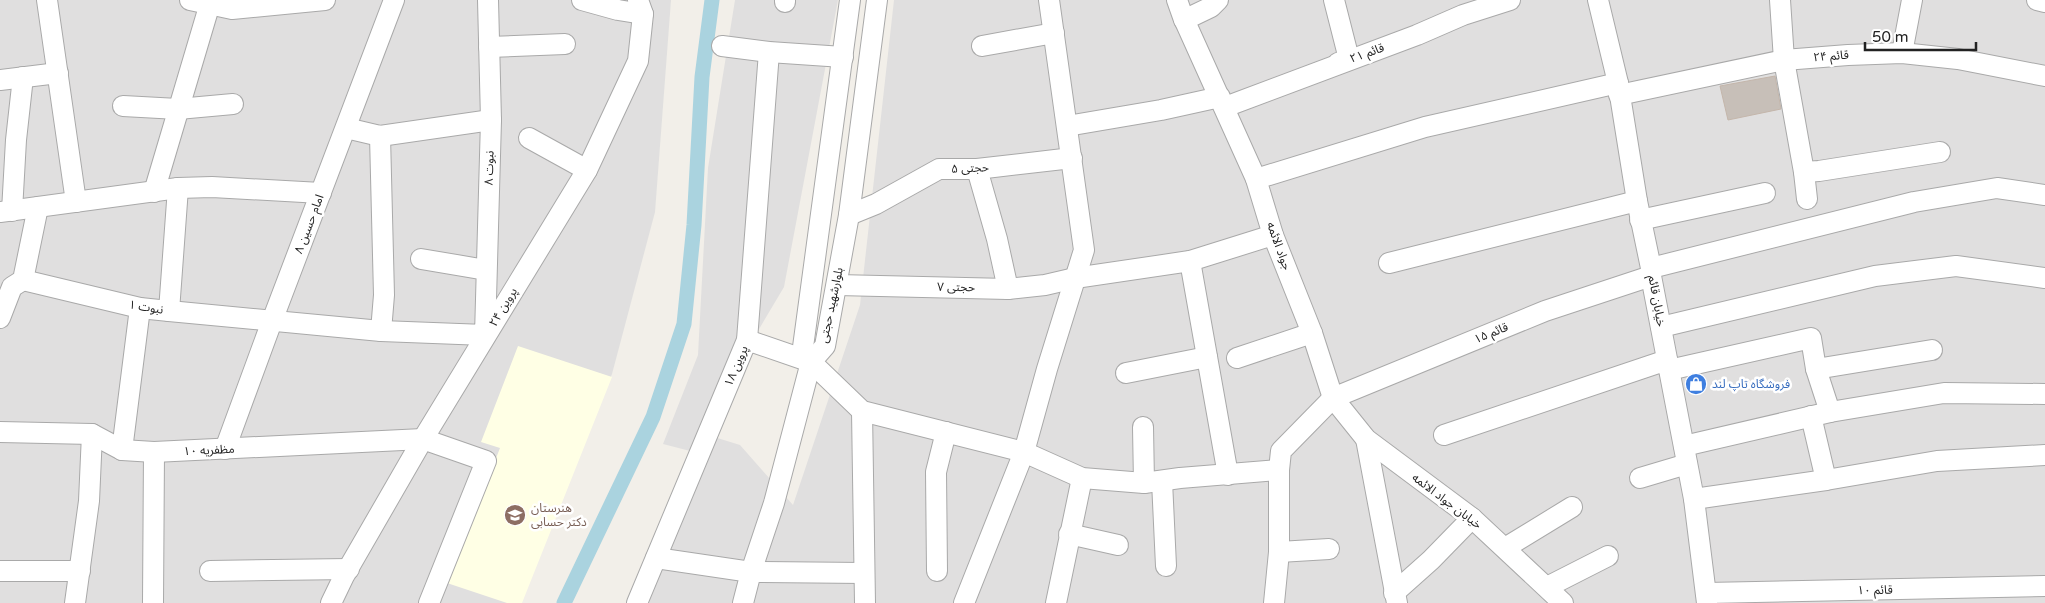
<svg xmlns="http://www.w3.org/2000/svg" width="2045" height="603" font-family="'Varela Round','Noto Sans Arabic',sans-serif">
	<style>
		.residential { fill: #e0dfdf }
		.education { fill: #ffffe5 }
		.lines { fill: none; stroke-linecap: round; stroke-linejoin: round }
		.canal { stroke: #aad3df; stroke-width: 15 }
		.building { fill: #c7bfb8; stroke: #c4b6ab }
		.minor-casing { stroke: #a9a9a9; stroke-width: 22 }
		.minor { stroke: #fff; stroke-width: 20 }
		.labels { text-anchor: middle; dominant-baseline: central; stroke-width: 5; stroke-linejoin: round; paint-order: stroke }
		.street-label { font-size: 12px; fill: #222; stroke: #fff }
		.shop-label { font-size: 12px; fill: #366cbe; stroke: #fff; text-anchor: start }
		.education-label { font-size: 12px; fill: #785e54; stroke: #fff; text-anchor: start }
	</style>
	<rect width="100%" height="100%" fill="#f2efe9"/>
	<g class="residential">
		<polygon points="0,0 671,0 655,212 612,374 513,603 0,603"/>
		<polygon points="735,0 838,0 784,287 698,432 740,445 793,505 860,305 894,0 2045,0 2045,603 647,603 694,452 663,444 698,355 708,168"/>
	</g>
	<polygon class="education" points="518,346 612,377 522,603 507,603 447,583 500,448 481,442"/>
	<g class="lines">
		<polyline class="canal" points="564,603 653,417 684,324 694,225 702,77 712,0"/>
	</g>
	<polygon class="building" points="1775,76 1781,109 1728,120 1720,86"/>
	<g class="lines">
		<g class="minor-casing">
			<g id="minor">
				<polyline points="47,0 76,202"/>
				<polyline points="190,0 232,9 325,0"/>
				<polyline points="582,0 618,10 643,14"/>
				<polyline points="1177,0 1183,17 1256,179 1273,235 1312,333 1333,398 1366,439 1472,518 1563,603"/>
				<polyline points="1334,0 1349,59 1338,63"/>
				<polyline points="1598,0 1618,83 1637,201 1651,268 1651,276 1694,499 1707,603"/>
				<polyline points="1780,0 1784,60 1804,172 1807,199"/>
				<polyline points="2037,0 2045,2"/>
				<polyline points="785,2 785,0"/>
				<polyline points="1184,20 1211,7 1218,0"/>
				<polyline points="722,46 769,52 843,57"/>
				<polyline points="982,46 1054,33"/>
				<polyline points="489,47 565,44"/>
				<polyline points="1902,53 1912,0"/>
				<polyline points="0,80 58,73"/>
				<polyline points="1619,95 1784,60 1848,55 1902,53 1958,59 2045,76"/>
				<polyline points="123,106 178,109 233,104"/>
				<polyline points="1225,107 1417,35 1463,15 1510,0"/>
				<polyline points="1067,126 1161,110 1220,97"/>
				<polyline points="346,128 380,136 491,120"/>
				<polyline points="380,136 384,295 381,331"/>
				<polyline points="529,138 587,170"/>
				<polyline points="977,169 997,239 1008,289"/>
				<polyline points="1804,172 1819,171 1940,152"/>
				<polyline points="1256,179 1425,127 1618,83"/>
				<polyline points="154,192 211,0"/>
				<polyline points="12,211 16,140 23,77"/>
				<polyline points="0,212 178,188 212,187 321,193"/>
				<polyline points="849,215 876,204 939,169 977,169 1072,158"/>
				<polyline points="1640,220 1765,193"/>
				<polyline points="421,259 486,270"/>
				<polyline points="1190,261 1228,475"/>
				<polyline points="1389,263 1637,201"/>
				<polyline points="1651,268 1914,202 1997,188 2045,195"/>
				<polyline points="23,280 140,308 169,311 381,331 485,335 491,120 488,0"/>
				<polyline points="837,285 1008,289 1045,285 1075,278 1190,261 1273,235"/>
				<polyline points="169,311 178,188"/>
				<polyline points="0,318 12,287 23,280 38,207"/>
				<polyline points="1661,327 1875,276 1956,266 2045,278"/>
				<polyline points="747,340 811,362 862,411 1024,452 1082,478 1144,483 1180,478 1279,470"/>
				<polyline points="1237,358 1312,333"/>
				<polyline points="811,362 803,347 850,0"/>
				<polyline points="1816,369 1932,350"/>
				<polyline points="1669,370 1811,338 1816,369 1830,412"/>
				<polyline points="1126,373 1207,357"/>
				<polyline points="862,411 865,603"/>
				<polyline points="1811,416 1826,480"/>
				<polyline points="1143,427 1144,483"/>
				<polyline points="0,432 92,434 122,450 154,452 423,439 486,461 429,603"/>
				<polyline points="1444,435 1667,360"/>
				<polyline points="1366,439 1397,603"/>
				<polyline points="1684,446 1830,412 1944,393 2045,394"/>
				<polyline points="225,449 272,321 394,0"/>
				<polyline points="122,450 140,308"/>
				<polyline points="1640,478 1687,464"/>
				<polyline points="1162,481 1166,566"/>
				<polyline points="1694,499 1826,480 1937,461 2045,455"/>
				<polyline points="1069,534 1118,545"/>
				<polyline points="1505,548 1572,507"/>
				<polyline points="1279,552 1329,549"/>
				<polyline points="656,558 751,572 864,573"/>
				<polyline points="0,571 80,571"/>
				<polyline points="210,571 349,569"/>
				<polyline points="937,571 936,472 946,432"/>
				<polyline points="1547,587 1608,556"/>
				<polyline points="1394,593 1431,560 1472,518"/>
				<polyline points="1706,593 2045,586"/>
				<polyline points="75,603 89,501 92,434"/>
				<polyline points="153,603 154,452"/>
				<polyline points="331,603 344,576 423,439 587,170 638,61 643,14 638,0"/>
				<polyline points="637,603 747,340 769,52"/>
				<polyline points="743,603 751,572 774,503 811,362 825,346 849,215 877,0"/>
				<polyline points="964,603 1024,452 1047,369 1084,250 1049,0"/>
				<polyline points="1056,603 1082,478"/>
				<polyline points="1274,603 1279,552 1279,470 1281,451 1333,398 1545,311 1651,276"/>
			</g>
		</g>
		<use href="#minor" class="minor"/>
	</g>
	<defs>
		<g id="shop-disc" transform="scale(1.125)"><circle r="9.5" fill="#3f7fe0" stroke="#fff"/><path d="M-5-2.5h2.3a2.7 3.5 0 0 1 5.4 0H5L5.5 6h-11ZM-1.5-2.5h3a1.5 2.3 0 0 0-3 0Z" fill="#fff"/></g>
		<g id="school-disc" transform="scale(1.125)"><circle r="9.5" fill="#8d6e63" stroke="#fff"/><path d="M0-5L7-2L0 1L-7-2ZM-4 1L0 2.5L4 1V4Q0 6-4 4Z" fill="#fff"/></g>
	</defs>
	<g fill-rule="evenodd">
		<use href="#shop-disc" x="1696" y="384"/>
		<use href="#school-disc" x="515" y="515"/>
	</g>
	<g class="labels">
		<g class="street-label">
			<text transform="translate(1367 53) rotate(-20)">قائم ۲۱</text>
			<text transform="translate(1831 56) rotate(-4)">قائم ۲۴</text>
			<text transform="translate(489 168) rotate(-88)">نبوت ۸</text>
			<text transform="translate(970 168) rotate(-2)">حجتی ۵</text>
			<text transform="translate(309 224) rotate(-69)">امام حسین ۸</text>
			<text transform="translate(1279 246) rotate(70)">جواد الائمه</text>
			<text transform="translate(956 287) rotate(1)">حجتی ۷</text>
			<text transform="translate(1657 301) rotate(80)">خیابان قائم</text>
			<text transform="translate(831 305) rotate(-78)">بلوارشهید حجتی</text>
			<text transform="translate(146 307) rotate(9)">نبوت ۱</text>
			<text transform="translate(503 307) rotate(-59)">پروین ۲۴</text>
			<text transform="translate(1491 333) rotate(-22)">قائم ۱۵</text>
			<text transform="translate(736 366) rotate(-67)">پروین ۱۸</text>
			<text transform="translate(209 450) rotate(-3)">مظفریه ۱۰</text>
			<text transform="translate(1447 501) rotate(37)">خیابان جواد الائمه</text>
			<text transform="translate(1875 590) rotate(-1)">قائم ۱۰</text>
		</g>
		<g class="shop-label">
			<text x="1712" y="384">فروشگاه تاپ لند</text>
		</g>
		<g class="education-label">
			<text x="531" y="508">هنرستان<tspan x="531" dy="14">دکتر حسابی</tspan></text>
		</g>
	</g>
	<path d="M1865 42v8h111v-8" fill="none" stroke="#222222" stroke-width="2.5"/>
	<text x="1872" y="42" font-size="15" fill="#222222" stroke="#ffffff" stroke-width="4" paint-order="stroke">50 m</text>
</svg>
